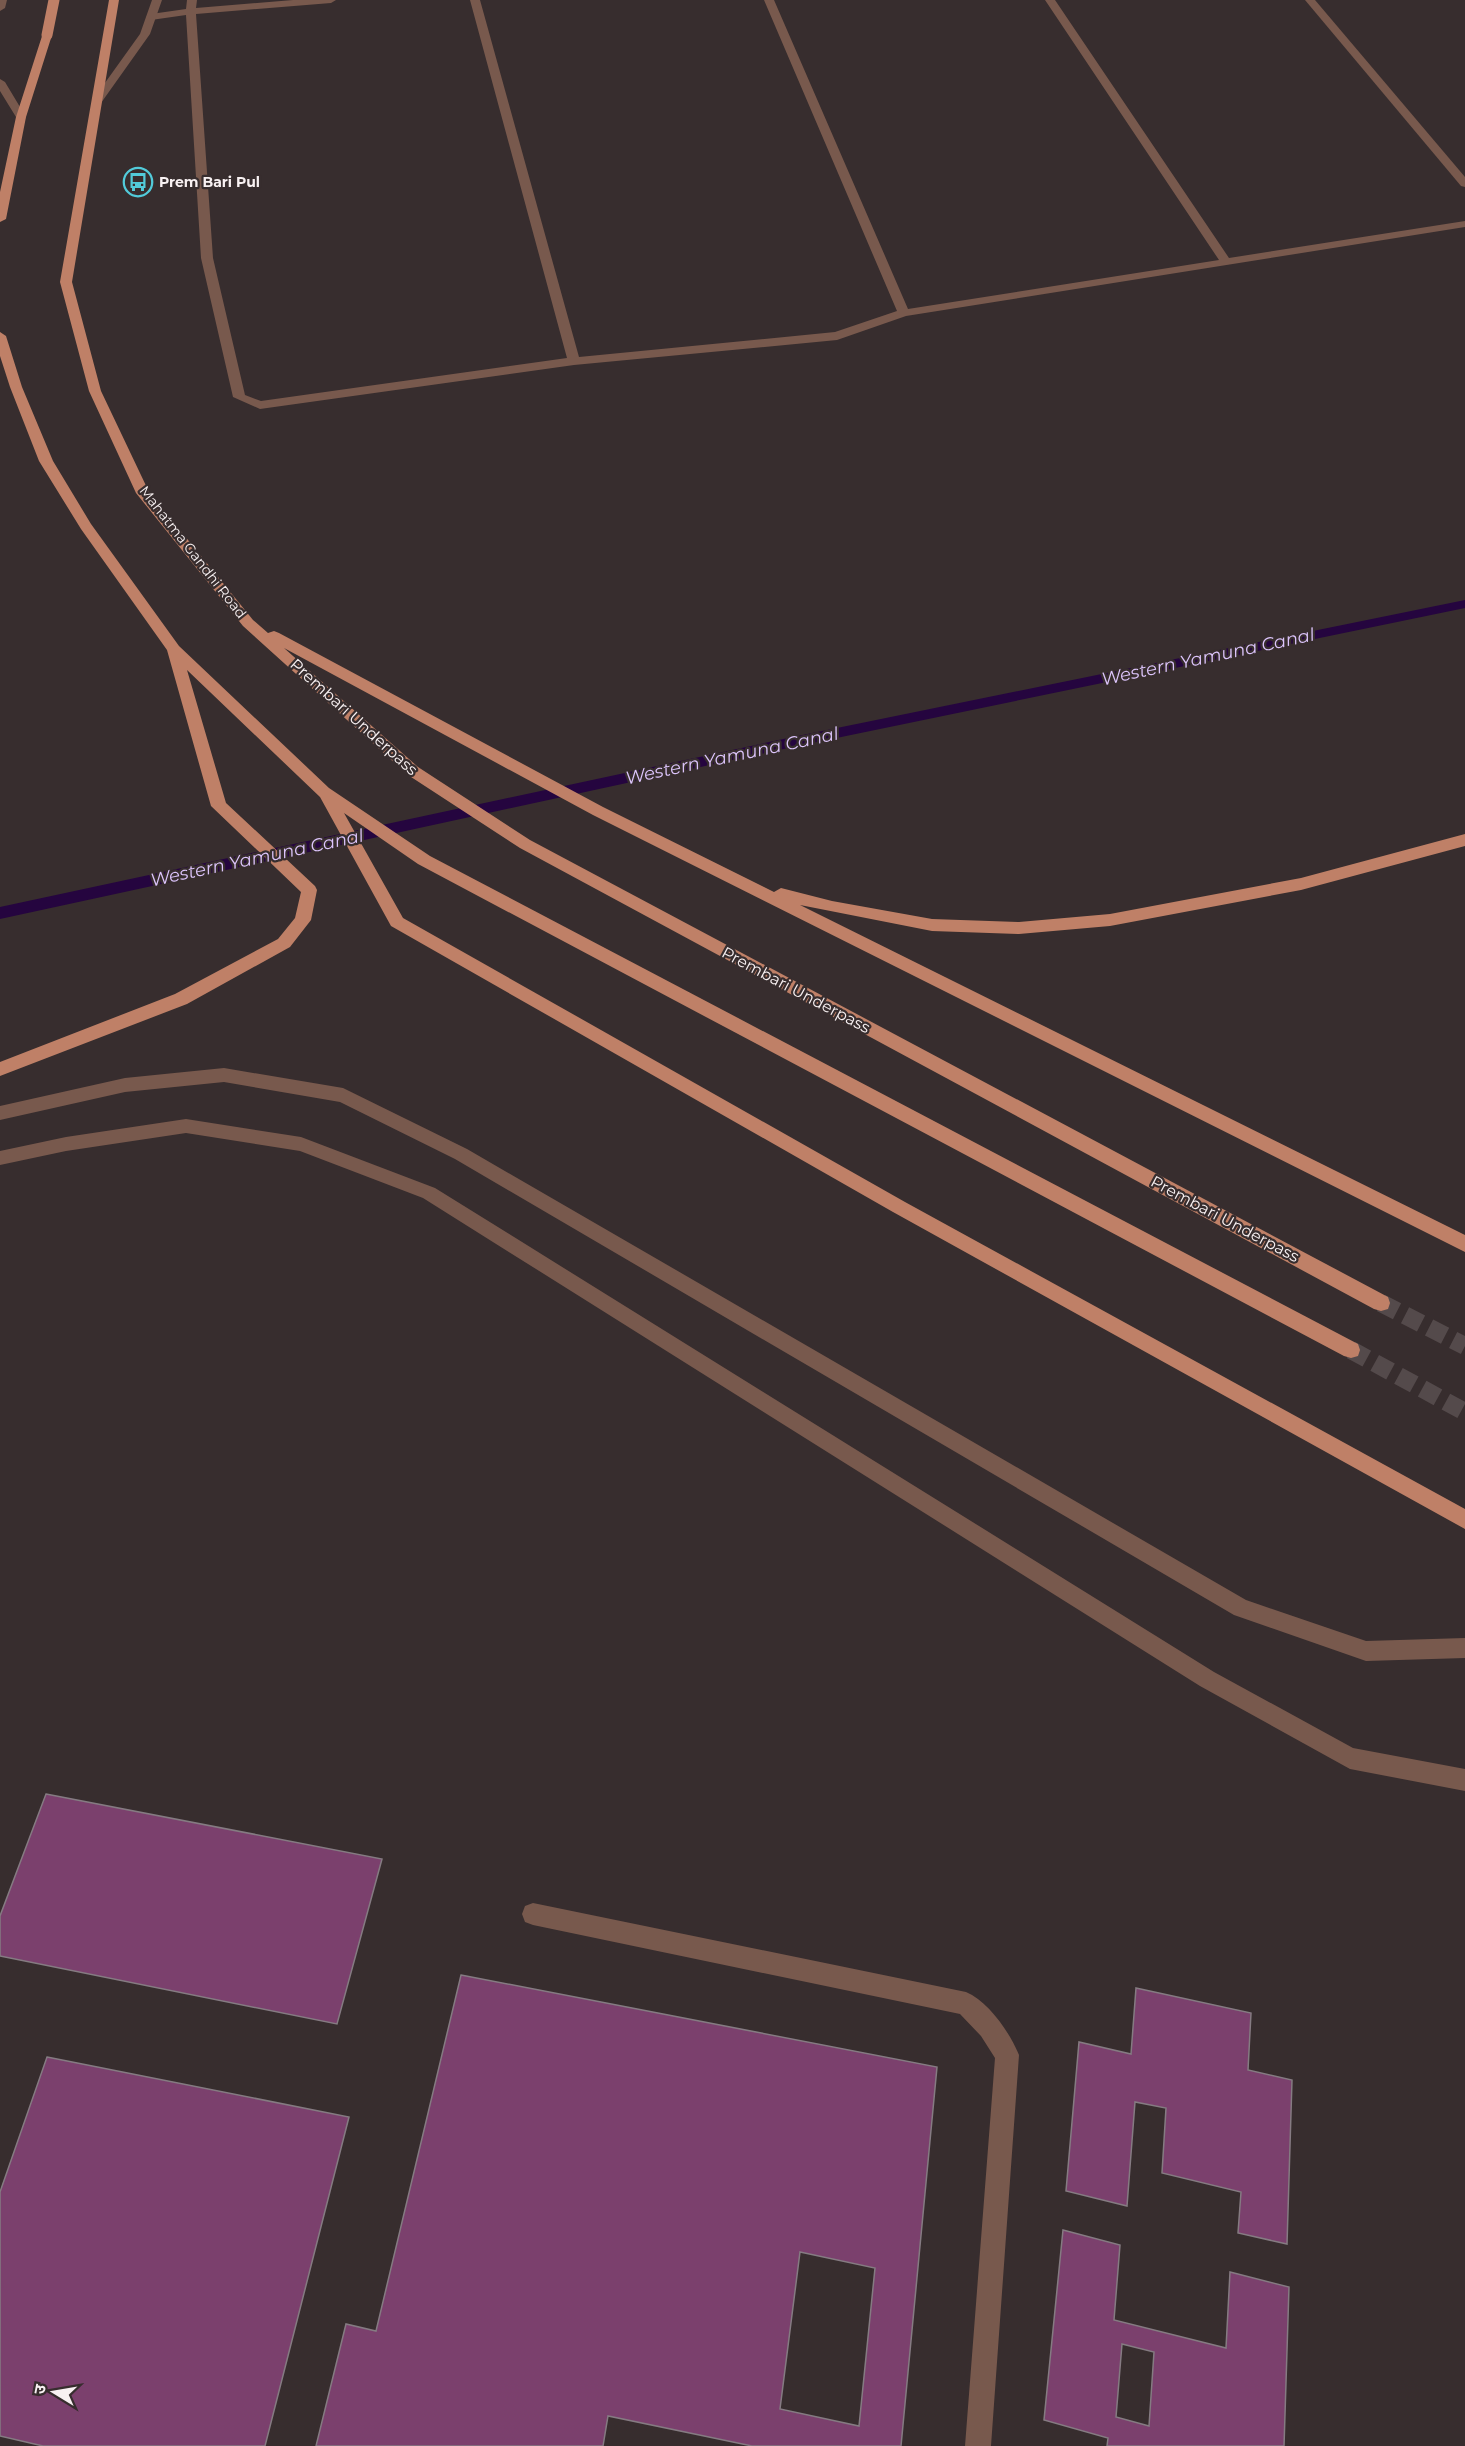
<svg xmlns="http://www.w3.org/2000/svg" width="1465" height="2446" font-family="Montserrat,'Noto Sans Devanagari',sans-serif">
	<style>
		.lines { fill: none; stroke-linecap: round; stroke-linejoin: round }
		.stream { fill: #25053f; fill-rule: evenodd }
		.building { fill: #7b406d; stroke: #857b82; stroke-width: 1.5; fill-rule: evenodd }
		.primary-tunnel { stroke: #544a4b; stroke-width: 18; stroke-dasharray: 18 9; stroke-linecap: butt }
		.service { fill: #78594d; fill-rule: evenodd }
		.minor { fill: #78594d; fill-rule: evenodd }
		.tertiary { fill: #78594d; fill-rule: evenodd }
		.primary { fill: #bf8067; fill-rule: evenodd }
		.primary-bridge { stroke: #bf8067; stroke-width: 11 }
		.labels { text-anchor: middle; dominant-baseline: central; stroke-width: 4.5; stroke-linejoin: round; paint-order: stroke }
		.far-poi-label { font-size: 14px; font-weight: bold; fill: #f8f1f2; stroke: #372d2e; text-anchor: start }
		.far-street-label { font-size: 14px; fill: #f8f1f2; stroke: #372d2e }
		.street-label { font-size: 16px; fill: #f8f1f2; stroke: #372d2e }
		.water-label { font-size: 18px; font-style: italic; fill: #ddc5fc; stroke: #372d2e }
	</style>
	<rect width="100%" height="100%" fill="#372d2e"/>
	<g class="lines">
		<polygon class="stream" points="1465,600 1465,608 788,748 0,919 0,907 788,738"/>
	</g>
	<g class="building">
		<polygon points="46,1794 382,1859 337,2024 0,1956 0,1916"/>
		<path d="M461,1975L937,2067L901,2446H752L608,2416L603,2446H316L346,2324L376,2331ZM800,2252L875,2268L859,2426L780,2409Z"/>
		<polygon points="1136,1988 1251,2013 1248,2070 1292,2080 1287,2244 1238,2233 1241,2192 1162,2173 1166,2108 1135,2102 1127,2206 1066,2191 1079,2042 1131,2054"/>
		<polygon points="47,2057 349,2117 265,2446 43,2446 0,2436 0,2192"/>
		<path d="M1063,2230L1120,2245L1114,2320L1226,2348L1230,2272L1289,2287L1284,2446H1107L1108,2438L1044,2420ZM1122,2344L1154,2352L1149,2426L1116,2417Z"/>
	</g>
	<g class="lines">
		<g class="primary-tunnel">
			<polyline points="1381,1303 1465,1346"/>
			<polyline points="1351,1350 1465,1412"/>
		</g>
		<path class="service" d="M533,1903L966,1992C989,2002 1010,2033 1019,2055L991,2446H965L995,2058L981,2036L960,2014L533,1925L525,1922L522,1914L525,1906Z"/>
		<g class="minor">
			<polygon points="187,0 197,0 196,8 293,0 336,0 331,3 196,14 213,258 245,395 261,401 567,358 470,0 480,0 579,357 835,332 897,311 764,0 774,0 908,309 1219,260 1045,0 1055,0 1229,258 1465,221 1465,227 906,316 837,340 574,365 260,409 233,397 201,258 186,15 151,20 146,17 151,14 186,9"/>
			<polygon points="1305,0 1315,0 1465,177 1465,187 1461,186"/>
		</g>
		<g class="tertiary">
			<polygon points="0,0 7,0 5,8 0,11"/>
			<polygon points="152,0 162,0 150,34 101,103 93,103 92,101 140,34"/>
			<polygon points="0,79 5,82 26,117 25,119 17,119 16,117 0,91"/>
			<polygon points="224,1068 343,1088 467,1149 1246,1600 1366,1641 1465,1638 1465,1658 1366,1661 1234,1615 455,1159 340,1102 224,1082 125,1092 0,1120 0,1106 125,1078"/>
			<polygon points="186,1119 301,1137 435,1188 1214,1672 1353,1748 1465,1769 1465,1791 1350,1769 1200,1686 423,1198 300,1151 186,1133 66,1151 0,1165 0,1151 66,1137"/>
		</g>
		<g class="primary">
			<polygon points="109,0 119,0 72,282 101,391 149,492 253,620 268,633 274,631 279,633 603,807 774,892 781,888 832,901 932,919 1019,922 1110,914 1301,878 1465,834 1465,846 1301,890 1110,926 1019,934 932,931 800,905 1465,1235 1465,1252 593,815 284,648 418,767 530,840 1388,1297 1390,1303 1388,1309 1381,1311 1374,1309 520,848 408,775 243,626 136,493 89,391 60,282"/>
			<polygon points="43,33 52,35 26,117 6,219 0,222 0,192 16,117"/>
			<polygon points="0,332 6,336 22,387 53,461 91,524 179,646 329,788 430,856 1358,1344 1360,1350 1358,1356 1351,1358 1344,1356 418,864 344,813 403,918 905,1202 1465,1509 1465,1529 893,1212 391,926 320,797 187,670 226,803 315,886 317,890 311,920 290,947 187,1004 0,1076 0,1062 175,994 278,939 295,918 301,892 211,806 167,650 81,529 39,461 10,387 0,356"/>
		</g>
		<polyline class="primary-bridge" points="47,35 54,0"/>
	</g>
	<defs>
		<g id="bus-ring" transform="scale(1.5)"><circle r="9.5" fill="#372d2e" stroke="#52cbda" stroke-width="1.5"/><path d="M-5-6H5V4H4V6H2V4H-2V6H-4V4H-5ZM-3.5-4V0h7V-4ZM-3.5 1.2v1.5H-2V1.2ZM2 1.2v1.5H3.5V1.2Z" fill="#52cbda"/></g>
	</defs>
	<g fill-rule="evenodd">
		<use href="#bus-ring" x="138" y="182"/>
	</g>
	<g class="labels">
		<g class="far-poi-label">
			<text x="159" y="182">Prem Bari Pul</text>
		</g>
		<g class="far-street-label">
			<text transform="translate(193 552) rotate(52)">Mahatma Gandhi Road</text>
		</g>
		<g class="street-label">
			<text transform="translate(354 717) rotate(42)">Prembari Underpass</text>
			<text transform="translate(796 990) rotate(28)">Prembari Underpass</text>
			<text transform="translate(1225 1219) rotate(28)">Prembari Underpass</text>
		</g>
		<g class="water-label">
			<text transform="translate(1208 657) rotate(-12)">Western Yamuna Canal</text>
			<text transform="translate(732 756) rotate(-12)">Western Yamuna Canal</text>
			<text transform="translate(257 858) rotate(-12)">Western Yamuna Canal</text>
		</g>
	</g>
	<g transform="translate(54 2392) rotate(281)" stroke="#372d2e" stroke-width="4.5" paint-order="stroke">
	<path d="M0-4.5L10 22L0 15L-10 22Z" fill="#f8f1f2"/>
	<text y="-9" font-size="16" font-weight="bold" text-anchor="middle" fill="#f8f1f2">उ</text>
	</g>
</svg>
